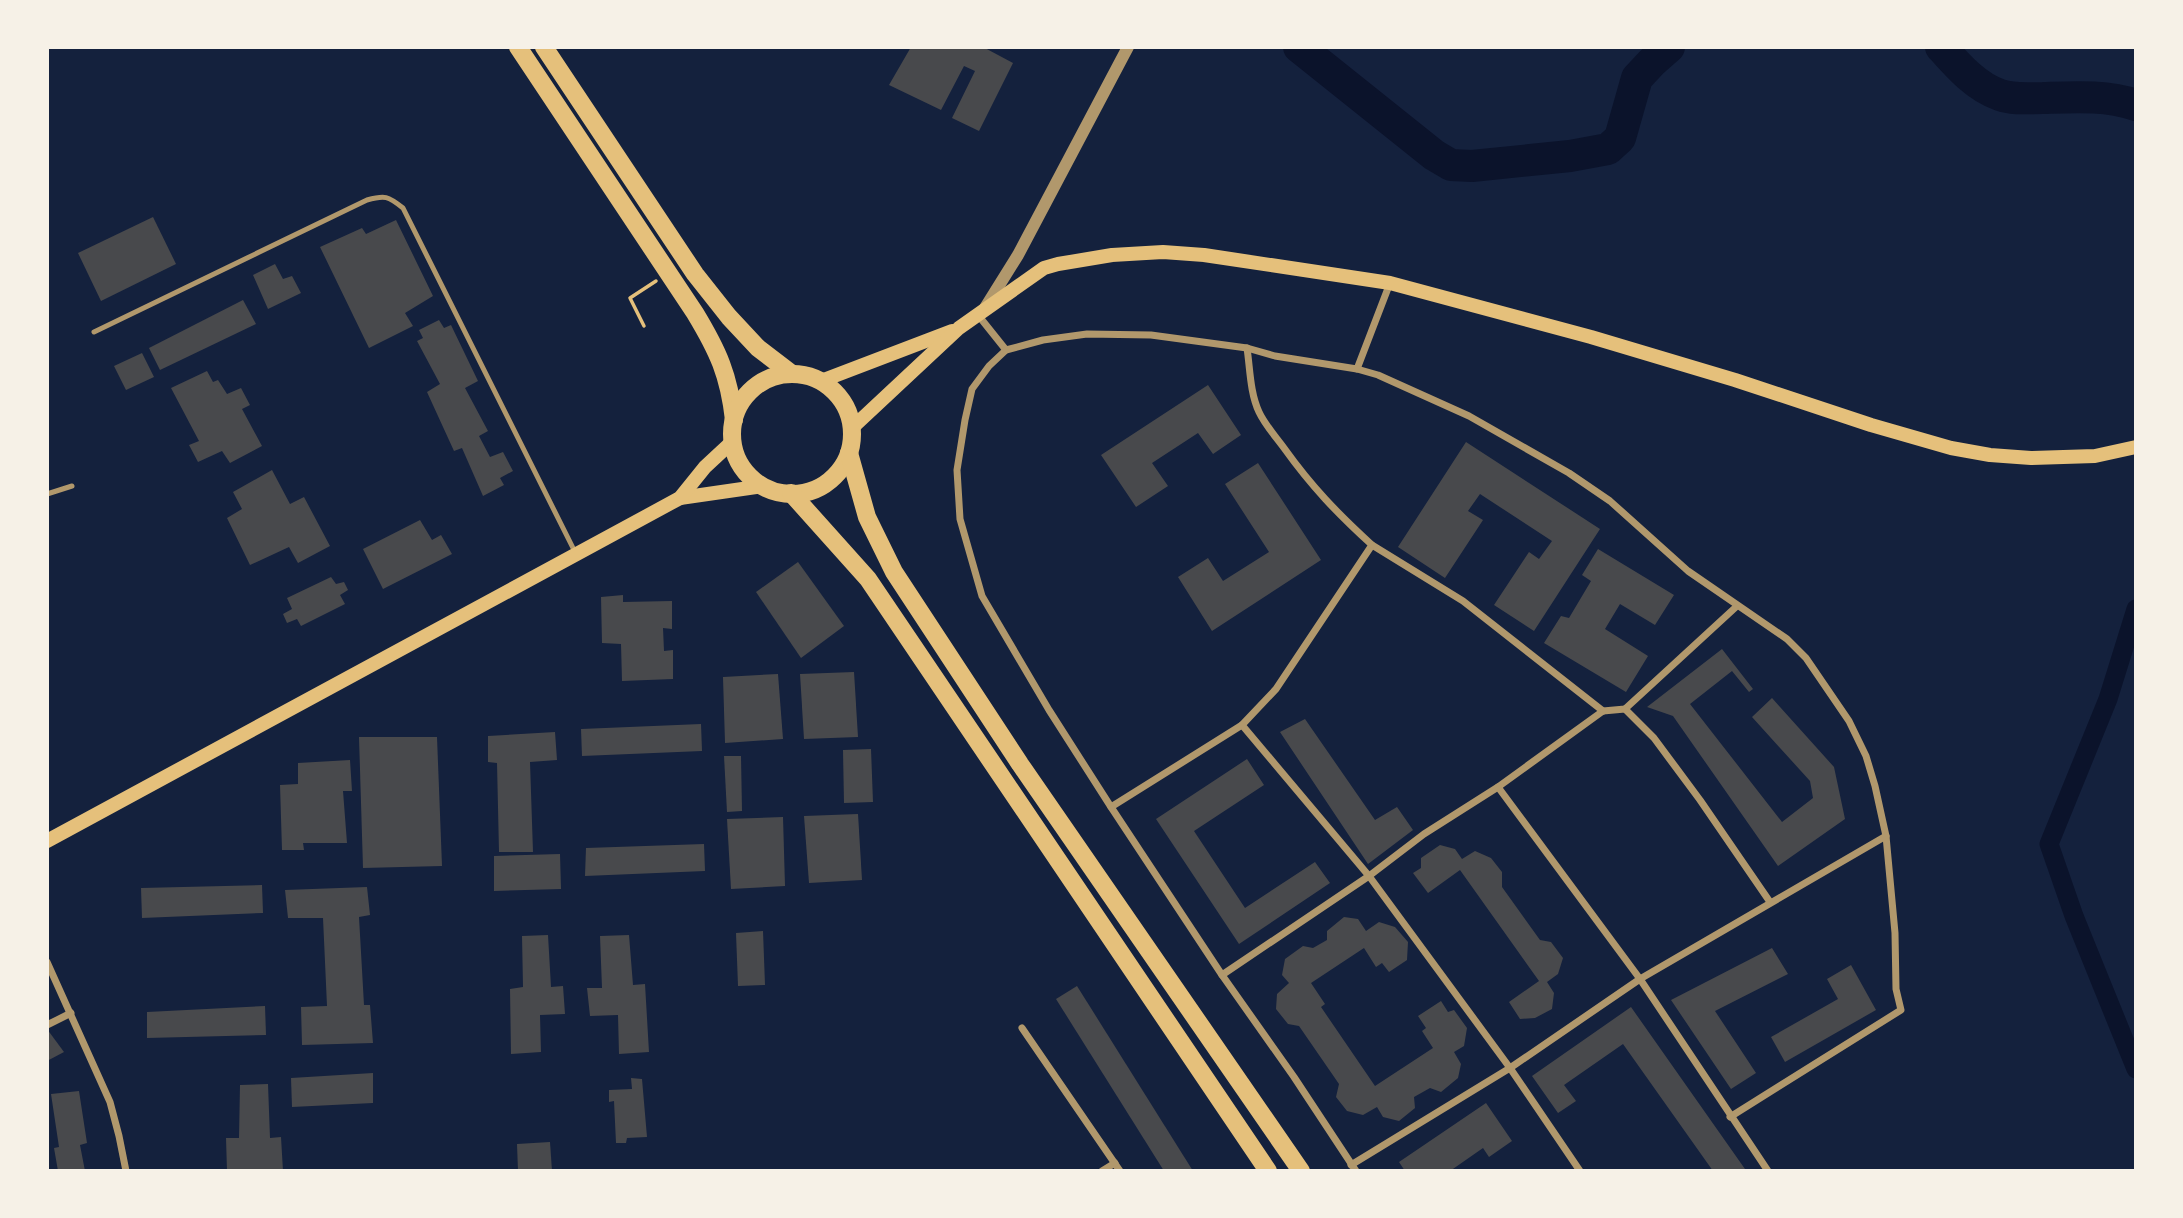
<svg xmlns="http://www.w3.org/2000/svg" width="2183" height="1218" font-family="Commissioner,sans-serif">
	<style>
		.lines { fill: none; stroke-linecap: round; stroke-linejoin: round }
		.canal { stroke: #0b132b; stroke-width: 19 }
		.river { stroke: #0b132b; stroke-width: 32 }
		.building { fill: #48494c }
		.path { stroke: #e5c07b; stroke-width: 3.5 }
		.service { stroke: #b1986c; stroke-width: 5 }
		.minor { stroke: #b1986c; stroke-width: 7 }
		.tertiary { stroke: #b1986c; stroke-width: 12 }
		.secondary { stroke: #e5c07b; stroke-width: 14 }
		.trunk { stroke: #e5c07b; stroke-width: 18 }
	</style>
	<rect width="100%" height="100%" fill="#14213d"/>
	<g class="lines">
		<polyline class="canal" points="2136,609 2108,699 2049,844 2074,916 2136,1069"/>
		<g class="river">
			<polyline points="1299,47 1434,155 1451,165 1472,166 1570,156 1608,149 1620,138 1637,78 1652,62 1669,47"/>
			<path d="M1941,47C1957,65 1976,87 2000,95C2014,100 2029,98 2043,98C2075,97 2106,95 2136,105"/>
		</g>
	</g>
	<g class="building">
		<polygon points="911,47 983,47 1013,63 979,131 952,118 975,71 964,66 941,110 889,85"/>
		<polygon points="153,217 176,264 101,301 78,253"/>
		<polygon points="396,220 433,296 405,313 413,326 369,348 320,247 362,228 366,234"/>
		<polygon points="275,264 283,279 292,276 301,293 268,309 253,275"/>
		<polygon points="243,300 256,324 160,370 149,348"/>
		<polygon points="439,320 444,328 451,325 478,381 465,388 488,431 479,436 490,457 503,452 513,471 500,478 504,485 483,496 462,448 454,451 427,392 440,384 417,341 423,338 419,330"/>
		<polygon points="142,353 154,377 126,390 114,366"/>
		<polygon points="207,371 213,382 218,380 227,394 241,388 250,405 242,409 262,446 230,463 222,451 198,462 189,445 199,441 171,388"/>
		<polygon points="1208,385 1241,435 1213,454 1198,433 1152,463 1168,486 1136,507 1101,455"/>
		<polygon points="1466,442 1600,529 1534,631 1494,605 1529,552 1539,559 1552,541 1480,494 1468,511 1483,520 1445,578 1398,547"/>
		<polygon points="1258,463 1321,560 1212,631 1178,577 1208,558 1223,581 1269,552 1225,484"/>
		<polygon points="272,470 290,504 304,497 330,546 298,563 289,547 250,565 227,518 242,509 233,492"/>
		<polygon points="420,520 432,540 441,535 452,554 383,589 363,549"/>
		<polygon points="1598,549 1674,595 1655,625 1620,604 1605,629 1648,656 1626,692 1544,643 1561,616 1569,618 1591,581 1582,575"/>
		<polygon points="798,562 844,626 801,658 756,592"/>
		<polygon points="331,577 336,584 344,582 348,590 340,595 345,604 301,626 297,619 287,623 283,614 292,609 287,598"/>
		<polygon points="623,595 623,602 672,601 672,629 663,628 664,651 673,650 673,679 622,681 621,644 602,643 601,597"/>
		<polygon points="1722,649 1753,689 1749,692 1732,671 1690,704 1782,822 1813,798 1810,781 1752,717 1772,698 1834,767 1845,819 1778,866 1673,716 1647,707"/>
		<polygon points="854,672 858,737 804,739 800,674"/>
		<polygon points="778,674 783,739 725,743 723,677"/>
		<polygon points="1305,719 1375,820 1397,807 1413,830 1368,864 1280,732"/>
		<polygon points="701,724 702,751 582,756 581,729"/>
		<polygon points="555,732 557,760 530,762 533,852 499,852 497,763 488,762 488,736"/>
		<polygon points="359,737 437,737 442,866 363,868"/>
		<polygon points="871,749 873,802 844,803 843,750"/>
		<polygon points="724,756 741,756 742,811 727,812"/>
		<polygon points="1247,759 1264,785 1194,831 1245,908 1315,862 1330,883 1239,944 1156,819"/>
		<polygon points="350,760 352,791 343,791 347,843 303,843 304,850 282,850 280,785 298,784 298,763"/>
		<polygon points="858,814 862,880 809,883 804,816"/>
		<polygon points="783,817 785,886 731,889 727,819"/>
		<polygon points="704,844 705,871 585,876 586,848"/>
		<polygon points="1440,845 1455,849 1462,859 1475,851 1491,858 1502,872 1502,887 1540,940 1551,942 1563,958 1558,974 1547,982 1554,993 1552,1009 1535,1018 1520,1019 1509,1002 1539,981 1460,870 1428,893 1413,873 1421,868 1421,858"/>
		<polygon points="560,854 561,889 494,891 494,856"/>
		<polygon points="262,885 263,913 142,918 141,888"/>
		<polygon points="367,887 370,915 359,917 364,1005 370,1005 373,1043 302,1045 301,1007 327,1006 323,918 288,918 285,890"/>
		<polygon points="1344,917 1358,919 1366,931 1379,922 1395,927 1408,942 1407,960 1389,972 1382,963 1376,967 1364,948 1311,983 1325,1004 1321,1007 1375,1086 1433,1048 1422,1031 1426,1028 1418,1016 1441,1001 1448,1012 1454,1010 1467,1028 1464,1046 1454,1052 1461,1064 1458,1078 1441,1092 1430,1088 1414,1097 1415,1108 1399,1121 1383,1117 1377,1107 1363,1115 1347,1111 1336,1097 1339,1084 1299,1026 1288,1024 1276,1009 1277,994 1289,983 1282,975 1285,959 1303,946 1313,948 1327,940 1327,931"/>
		<polygon points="763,931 765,985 738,986 736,933"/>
		<polygon points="548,935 551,987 563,986 565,1014 540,1015 541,1052 511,1054 510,989 523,987 522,936"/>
		<polygon points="629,935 633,985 645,984 649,1052 619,1054 618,1015 590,1016 587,988 602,988 600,936"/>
		<polygon points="1772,948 1788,974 1715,1011 1756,1073 1731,1089 1671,1000"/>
		<polygon points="1851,965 1876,1010 1785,1062 1771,1037 1838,999 1827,979"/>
		<polygon points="1077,986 1193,1171 1164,1171 1056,999"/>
		<polygon points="265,1006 266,1035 147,1038 147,1012"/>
		<polygon points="1631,1007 1745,1169 1743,1171 1713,1171 1623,1044 1564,1085 1576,1101 1558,1113 1532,1076"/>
		<polygon points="47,1029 64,1052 47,1061"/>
		<polygon points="373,1073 373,1103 292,1107 291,1078"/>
		<polygon points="631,1078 642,1079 647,1137 627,1138 626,1143 616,1143 614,1101 609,1102 609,1090 632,1089"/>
		<polygon points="268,1084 270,1138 281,1137 283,1171 227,1171 226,1138 239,1138 240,1085"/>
		<polygon points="79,1091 87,1143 80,1145 85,1171 58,1171 54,1148 59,1147 51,1094"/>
		<polygon points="1486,1103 1512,1141 1489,1157 1483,1148 1450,1171 1405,1171 1399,1162"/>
		<polygon points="550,1142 552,1171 518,1171 517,1144"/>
	</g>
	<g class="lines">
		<polyline class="path" points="644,326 630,298 656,281"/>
		<g class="service">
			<path d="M94,332L367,200C385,195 388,196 403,208L575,552"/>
			<polyline points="47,494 72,486"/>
		</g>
		<g class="minor">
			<polyline points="978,315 1006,350"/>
			<path d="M1247,348C1250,368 1250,393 1259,412C1265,425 1276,437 1284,448C1312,487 1337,513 1372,545L1276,689L1242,725L1369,876L1510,1068L1351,1165"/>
			<polyline points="1357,369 1390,283"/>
			<polyline points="1372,545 1463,601 1603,711"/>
			<polyline points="1737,606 1625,709 1603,711 1498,787 1640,979 1768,1171"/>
			<polyline points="1625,709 1654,738 1700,800 1770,902"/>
			<polyline points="1111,807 1242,725"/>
			<polyline points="47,962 110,1102 119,1136 126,1171"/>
			<polyline points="1222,975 1369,876 1424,834 1498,787"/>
			<polyline points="47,1025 71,1013"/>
			<polyline points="1022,1028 1120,1171"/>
			<polyline points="1102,1171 1115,1163"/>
			<polyline points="1356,1171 1294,1077 1222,975 1111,807 1049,710 982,596 960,519 957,470 965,420 972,389 989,366 1006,350 1043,340 1087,334 1151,335 1247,348 1275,356 1357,369 1378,375 1469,416 1569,473 1610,501 1688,571 1787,639 1806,658 1849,721 1866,756 1875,786 1886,836 1895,933 1896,989 1901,1010 1730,1117"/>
			<polyline points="1580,1171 1510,1068 1640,979 1886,836"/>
		</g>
		<polyline class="tertiary" points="985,308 1018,255 1128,47"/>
		<g class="secondary">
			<polyline points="821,381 952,331"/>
			<polyline points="852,428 959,328 1044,268 1058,264 1112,255 1163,252 1204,255 1390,283 1591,337 1735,380 1871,425 1951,448 1990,455 2031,458 2095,456 2136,447"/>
			<polyline points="680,498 763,486"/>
			<polyline points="47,841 680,498 705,467 733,441"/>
		</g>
		<g class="trunk">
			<path d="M518,47L695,313C718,351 729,375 734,420"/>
			<polyline points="544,47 695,274 729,317 758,348 792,374"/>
			<circle cx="792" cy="434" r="60"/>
			<polyline points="849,453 867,517 894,572 1020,764 1301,1171"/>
			<polyline points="791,493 868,579 1268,1171"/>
		</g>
	</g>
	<rect width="2183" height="1218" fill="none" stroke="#f6f1e7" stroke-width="98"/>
</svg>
